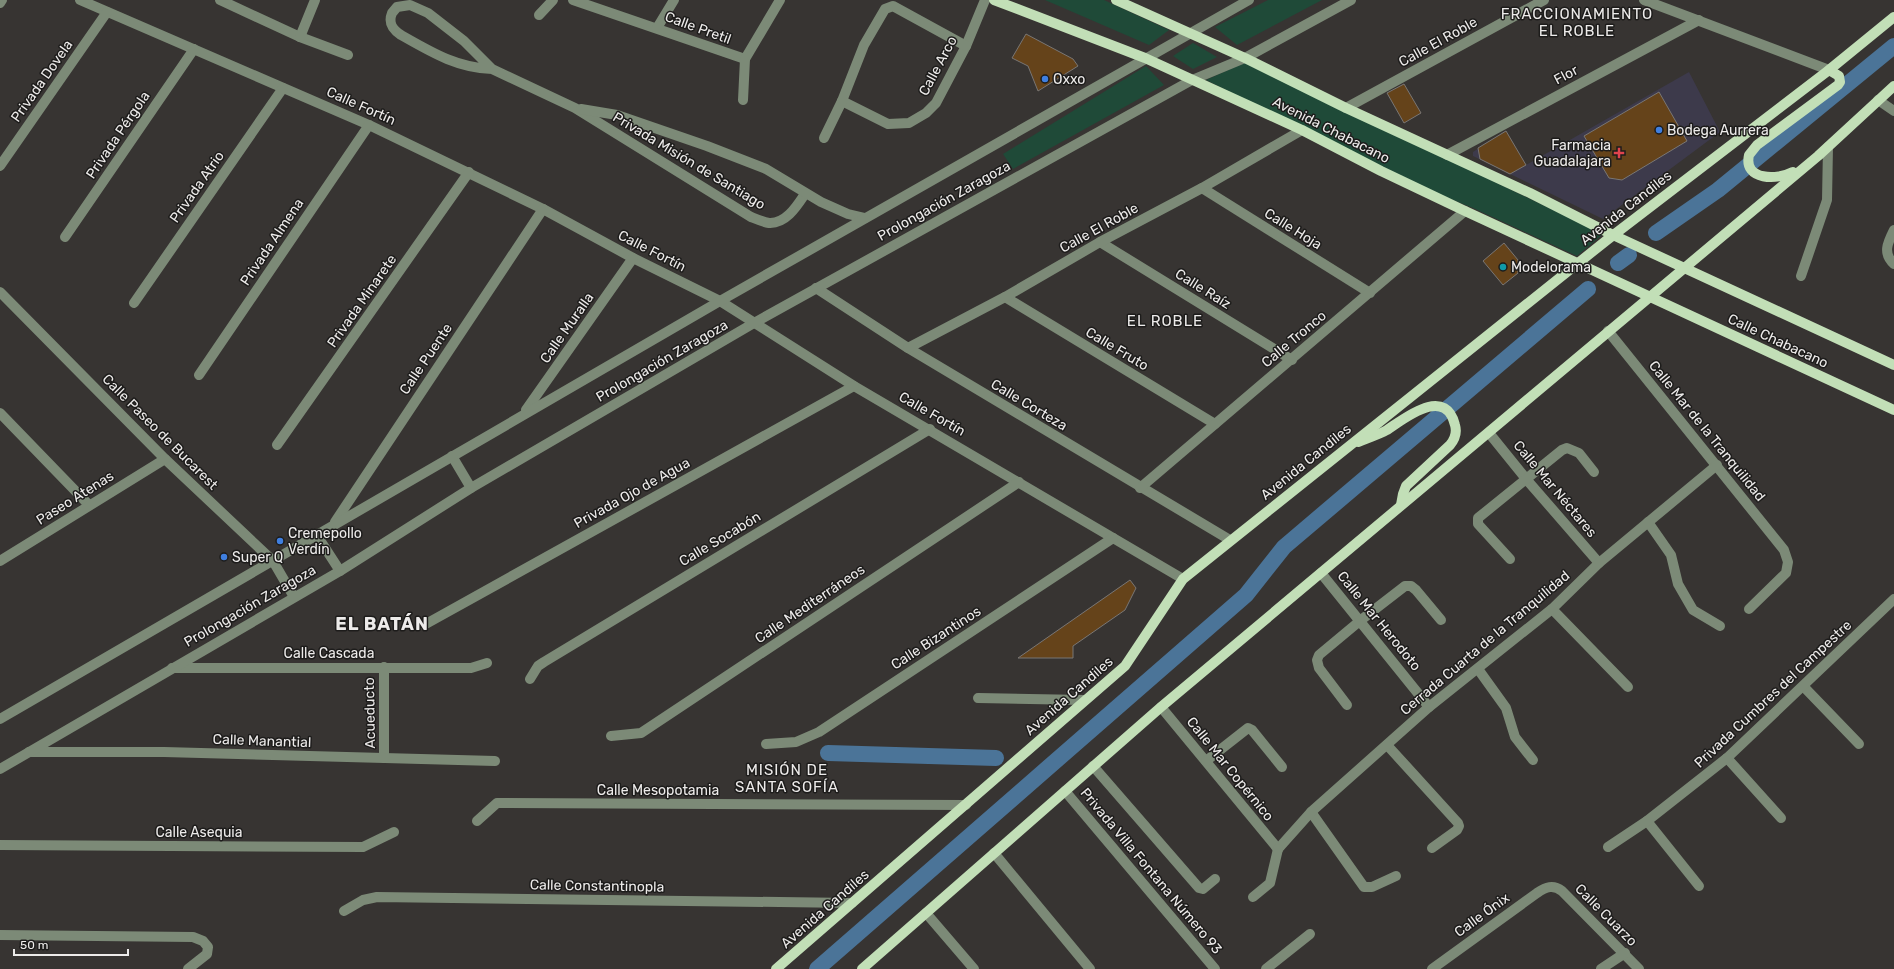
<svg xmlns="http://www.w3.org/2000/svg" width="1894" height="969" font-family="Rubik,sans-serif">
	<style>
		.commercial { fill: #3d3a4b }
		.green { fill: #1f4a38 }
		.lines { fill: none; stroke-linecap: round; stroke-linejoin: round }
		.canal { stroke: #4b7498; stroke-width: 16 }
		.building { fill: #65431a; stroke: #797674 }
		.minor { stroke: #7c8a77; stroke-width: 10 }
		.major { stroke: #c2dfb7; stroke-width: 10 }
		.shop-dot { fill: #3f7fe0; stroke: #1d1c1b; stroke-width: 1.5 }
		.health-dot { fill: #e0444e; stroke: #1d1c1b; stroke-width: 1.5 }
		.culture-dot { fill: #0f9aa8; stroke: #1d1c1b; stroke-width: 1.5 }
		.labels { text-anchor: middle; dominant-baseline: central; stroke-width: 3; stroke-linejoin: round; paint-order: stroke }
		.street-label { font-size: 14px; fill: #edebea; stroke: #1d1c1b }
		.poi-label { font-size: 14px; fill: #edebea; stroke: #1d1c1b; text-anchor: start }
		.neighbourhood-label { font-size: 15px; letter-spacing: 1px; fill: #edebea; stroke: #1d1c1b }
		.district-label { font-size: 18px; font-weight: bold; letter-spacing: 1px; fill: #edebea; stroke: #1d1c1b }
	</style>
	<rect width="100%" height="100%" fill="#373432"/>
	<polygon class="commercial" points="1689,72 1720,132 1603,219 1473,156 1473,152 1505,131 1526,165"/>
	<g class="green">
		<polygon points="1045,0 1104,0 1169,30 1149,45"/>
		<polygon points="1268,0 1322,0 1237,45 1215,27"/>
		<polygon points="1193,43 1217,57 1193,69 1173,56"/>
		<polygon points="1246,62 1603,234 1577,256 1473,208 1428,190 1206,80"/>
		<polygon points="1146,66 1164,85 1013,169 1003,154"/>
	</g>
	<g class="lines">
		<g class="canal">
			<polyline points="1656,233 1718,190 1894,46"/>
			<polyline points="1618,263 1629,255"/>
			<polyline points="828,753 996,758"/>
			<polyline points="817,969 1246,595 1284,547 1588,289"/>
		</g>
	</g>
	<g class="building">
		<polygon points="1026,34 1073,59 1078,66 1038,91 1028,66 1012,58"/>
		<polygon points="1404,84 1421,113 1404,123 1387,93"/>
		<polygon points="1659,92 1687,141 1622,180 1609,178 1584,136"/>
		<polygon points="1506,131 1526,165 1510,174 1480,159 1478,148"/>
		<polygon points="1504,243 1518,260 1518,273 1503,285 1483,261"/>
		<polygon points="1130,580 1136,588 1125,610 1073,646 1073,658 1018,658"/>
	</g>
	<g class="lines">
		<g class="minor">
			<polyline points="80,0 369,125 543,209 633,258 720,301 854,386 1183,579"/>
			<polyline points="220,0 300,37 348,55"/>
			<polyline points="573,0 745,59"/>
			<polyline points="1644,0 1829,70"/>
			<polyline points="0,3 2,0"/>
			<polyline points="539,15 553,0"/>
			<polyline points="657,28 674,0"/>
			<polyline points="300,37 315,0"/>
			<path d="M492,69C457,68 431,52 401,35C392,29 388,23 392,13L397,7L410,5L428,13L464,41L492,69L575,108L751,217C756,219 763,222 769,223C786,224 797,206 805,194"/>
			<polyline points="743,100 745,59 780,0"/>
			<polyline points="1878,100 1894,111"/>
			<polyline points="842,101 888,124 909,123 926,113 936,103 966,46 985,0"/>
			<polyline points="1346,108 1544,0"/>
			<polyline points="581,109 617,115 707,146 766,169 821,202 848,214 865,218"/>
			<polyline points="824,138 842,101 864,45 885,9 893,6 966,46"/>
			<polyline points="1447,155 1699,20"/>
			<polyline points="0,166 107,12"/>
			<polyline points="1202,188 1370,293"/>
			<path d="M1894,230C1888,242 1882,253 1894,264"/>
			<polyline points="65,237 194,49"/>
			<polyline points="1100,242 1292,360"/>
			<polyline points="1801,276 1827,200 1828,147"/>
			<polyline points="816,288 908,348 1230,540"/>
			<polyline points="0,292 165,459 273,561 294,597"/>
			<polyline points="1005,297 1215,424"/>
			<polyline points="134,303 283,88"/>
			<polyline points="1608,331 1784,550 1788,562 1786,573 1749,609"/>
			<polyline points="908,348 1005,297 1100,242 1202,188 1302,130"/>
			<polyline points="199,375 369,125"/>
			<polyline points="526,410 633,258"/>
			<polyline points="0,413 89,505"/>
			<polyline points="1489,433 1527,480 1599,563"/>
			<polyline points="277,445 469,172"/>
			<polyline points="452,456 471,488"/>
			<polyline points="1140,488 1465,211"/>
			<polyline points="335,522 543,209"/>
			<polyline points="1648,522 1671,555 1678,584 1693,610 1720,626"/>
			<polyline points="316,534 340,571"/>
			<polyline points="1510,559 1478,524 1478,518 1562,450 1567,448 1579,453 1594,472"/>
			<polyline points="0,561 165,459"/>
			<polyline points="1321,573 1429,707"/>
			<polyline points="1552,609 1628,687"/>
			<polyline points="424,625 854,386"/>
			<polyline points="384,667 384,758"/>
			<polyline points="172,668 471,668 487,663"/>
			<polyline points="1478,669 1506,708 1515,737 1533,760"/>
			<polyline points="530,679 538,666 544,662 930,429"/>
			<polyline points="1804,687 1859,744"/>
			<polyline points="978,698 1084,700"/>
			<polyline points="1347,705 1319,668 1317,660 1319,655 1361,620 1405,586 1411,586 1416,590 1441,620"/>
			<polyline points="1161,707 1278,849"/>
			<polyline points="0,719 720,301 1249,0"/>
			<polyline points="611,736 641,733 1019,482"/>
			<polyline points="766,744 796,742 819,732 1113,538"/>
			<polyline points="1387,745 1458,823 1459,826 1457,830 1432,848"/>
			<polyline points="29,752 164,752 495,761"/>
			<polyline points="1727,758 1781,818"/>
			<polyline points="1206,761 1248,728 1252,730 1282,767"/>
			<polyline points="1093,766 1199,888 1203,889 1215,879"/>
			<polyline points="0,769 340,571 471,488 754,323 1192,80 1245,58 1351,0"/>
			<polyline points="1065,791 1215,969"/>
			<polyline points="1311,812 1364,887 1372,887 1396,876"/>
			<polyline points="477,821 497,803 966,805"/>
			<polyline points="1647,821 1699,886"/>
			<polyline points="0,845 363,847 394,832"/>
			<polyline points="1608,847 1647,821 1727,758 1894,599"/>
			<polyline points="1278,849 1311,812 1429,707 1552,609 1599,563 1717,465"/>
			<polyline points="994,853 1090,969"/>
			<polyline points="1253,897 1270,883 1278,849"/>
			<polyline points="344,911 363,900 377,897 852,903"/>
			<polyline points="926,913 974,969"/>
			<polyline points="0,935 193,937 203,941 208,947 207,954 188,969"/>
			<polyline points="1266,969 1310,934"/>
			<path d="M1432,969L1537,893C1546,887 1553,884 1562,891L1639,969"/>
			<polyline points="1601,969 1625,953"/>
		</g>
		<g class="major">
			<polyline points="994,0 1145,58 1302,130 1381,171 1465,211 1894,410"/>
			<polyline points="1116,0 1245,58 1346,108 1530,193 1613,235 1894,365"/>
			<path d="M1793,172C1778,180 1743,181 1749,155L1757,145L1838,85L1840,82L1839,76L1829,70"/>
			<path d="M1358,442C1368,438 1378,435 1387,430C1404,419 1445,385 1455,425C1457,432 1455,439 1450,445L1406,486L1403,494L1401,505"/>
			<polyline points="776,969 1125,666 1183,579 1607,240 1829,70 1894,17"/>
			<polyline points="862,969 1161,707 1818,156 1894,86"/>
		</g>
	</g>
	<g class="shop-dot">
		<circle cx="1045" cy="79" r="4"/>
		<circle cx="1659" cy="130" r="4"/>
		<circle cx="280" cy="541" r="4"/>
		<circle cx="224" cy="557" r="4"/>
	</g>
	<path class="health-dot" d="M1617 147h4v4h4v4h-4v4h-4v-4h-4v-4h4z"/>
	<circle class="culture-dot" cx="1503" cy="267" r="4"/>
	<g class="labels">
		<g class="street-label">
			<text transform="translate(698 28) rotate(20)">Calle Pretil</text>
			<text transform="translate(1438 42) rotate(-29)">Calle El Roble</text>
			<text transform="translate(938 66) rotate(-62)">Calle Arco</text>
			<text transform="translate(1566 75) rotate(-28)">Flor</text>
			<text transform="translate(42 81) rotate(-55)">Privada Dovela</text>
			<text transform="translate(361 106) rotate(24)">Calle Fortín</text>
			<text transform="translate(1331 130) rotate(27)">Avenida Chabacano</text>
			<text transform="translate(118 135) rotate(-56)">Privada Pérgola</text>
			<text transform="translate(689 161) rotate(31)">Privada Misión de Santiago</text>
			<text transform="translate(197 187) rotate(-55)">Privada Atrio</text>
			<text transform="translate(944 201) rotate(-29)">Prolongación Zaragoza</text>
			<text transform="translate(1626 208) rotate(-38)">Avenida Candiles</text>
			<text transform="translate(1099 228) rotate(-29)">Calle El Roble</text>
			<text transform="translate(1293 229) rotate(32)">Calle Hoja</text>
			<text transform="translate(272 242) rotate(-56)">Privada Almena</text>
			<text transform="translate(652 251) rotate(27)">Calle Fortín</text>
			<text transform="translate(1203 289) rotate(32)">Calle Raíz</text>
			<text transform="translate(362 301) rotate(-55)">Privada Minarete</text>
			<text transform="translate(567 328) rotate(-55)">Calle Muralla</text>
			<text transform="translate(1294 339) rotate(-40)">Calle Tronco</text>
			<text transform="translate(1778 341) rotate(25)">Calle Chabacano</text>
			<text transform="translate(1117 349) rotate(31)">Calle Fruto</text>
			<text transform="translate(426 359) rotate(-56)">Calle Puente</text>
			<text transform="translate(662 361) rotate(-30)">Prolongación Zaragoza</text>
			<text transform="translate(1029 405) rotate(31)">Calle Corteza</text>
			<text transform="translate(932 414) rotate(30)">Calle Fortín</text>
			<text transform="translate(1707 431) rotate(51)">Calle Mar de la Tranquilidad</text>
			<text transform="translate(160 432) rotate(45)">Calle Paseo de Bucarest</text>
			<text transform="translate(1306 462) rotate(-39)">Avenida Candiles</text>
			<text transform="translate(1555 489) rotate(50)">Calle Mar Néctares</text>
			<text transform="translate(632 493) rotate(-29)">Privada Ojo de Agua</text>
			<text transform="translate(75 498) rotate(-32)">Paseo Atenas</text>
			<text transform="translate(720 539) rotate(-31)">Calle Socabón</text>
			<text transform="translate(810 604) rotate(-34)">Calle Mediterráneos</text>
			<text transform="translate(250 606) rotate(-30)">Prolongación Zaragoza</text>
			<text transform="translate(1379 621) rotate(51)">Calle Mar Herodoto</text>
			<text transform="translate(936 638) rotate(-33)">Calle Bizantinos</text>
			<text transform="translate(1485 643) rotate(-40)">Cerrada Cuarta de la Tranquilidad</text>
			<text x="329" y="653">Calle Cascada</text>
			<text transform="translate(1773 694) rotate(-43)">Privada Cumbres del Campestre</text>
			<text transform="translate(1069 696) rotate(-41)">Avenida Candiles</text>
			<text transform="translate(370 713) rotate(-91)">Acueducto</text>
			<text transform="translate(262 741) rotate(2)">Calle Manantial</text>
			<text transform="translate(1230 769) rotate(51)">Calle Mar Copérnico</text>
			<text x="658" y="790">Calle Mesopotamia</text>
			<text x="199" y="832">Calle Asequia</text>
			<text transform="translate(1151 871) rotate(50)">Privada Villa Fontana Número 93</text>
			<text transform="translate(597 886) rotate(1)">Calle Constantinopla</text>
			<text transform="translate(825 909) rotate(-41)">Avenida Candiles</text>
			<text transform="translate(1482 915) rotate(-36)">Calle Ónix</text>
			<text transform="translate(1606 915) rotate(45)">Calle Cuarzo</text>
		</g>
		<g class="poi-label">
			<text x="1053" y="79">Oxxo</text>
			<text x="1667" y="130">Bodega Aurrera</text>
			<text x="1611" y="145" text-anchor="end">Farmacia<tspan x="1611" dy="16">Guadalajara</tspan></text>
			<text x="1511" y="267">Modelorama</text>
			<text x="288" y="533">Cremepollo<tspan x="288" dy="16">Verdín</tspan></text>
			<text x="232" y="557">Super Q</text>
		</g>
		<g class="neighbourhood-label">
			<text x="1577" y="14">FRACCIONAMIENTO<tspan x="1577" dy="17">EL ROBLE</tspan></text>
			<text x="1165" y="321">EL ROBLE</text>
			<text x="787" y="770">MISIÓN DE<tspan x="787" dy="17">SANTA SOFÍA</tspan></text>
		</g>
		<g class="district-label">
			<text x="382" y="624">EL BATÁN</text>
		</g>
	</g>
	<path d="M14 949v6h114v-6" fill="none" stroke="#edebea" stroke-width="2"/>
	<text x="20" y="949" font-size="12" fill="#edebea" stroke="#1d1c1b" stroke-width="3" paint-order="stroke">50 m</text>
</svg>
